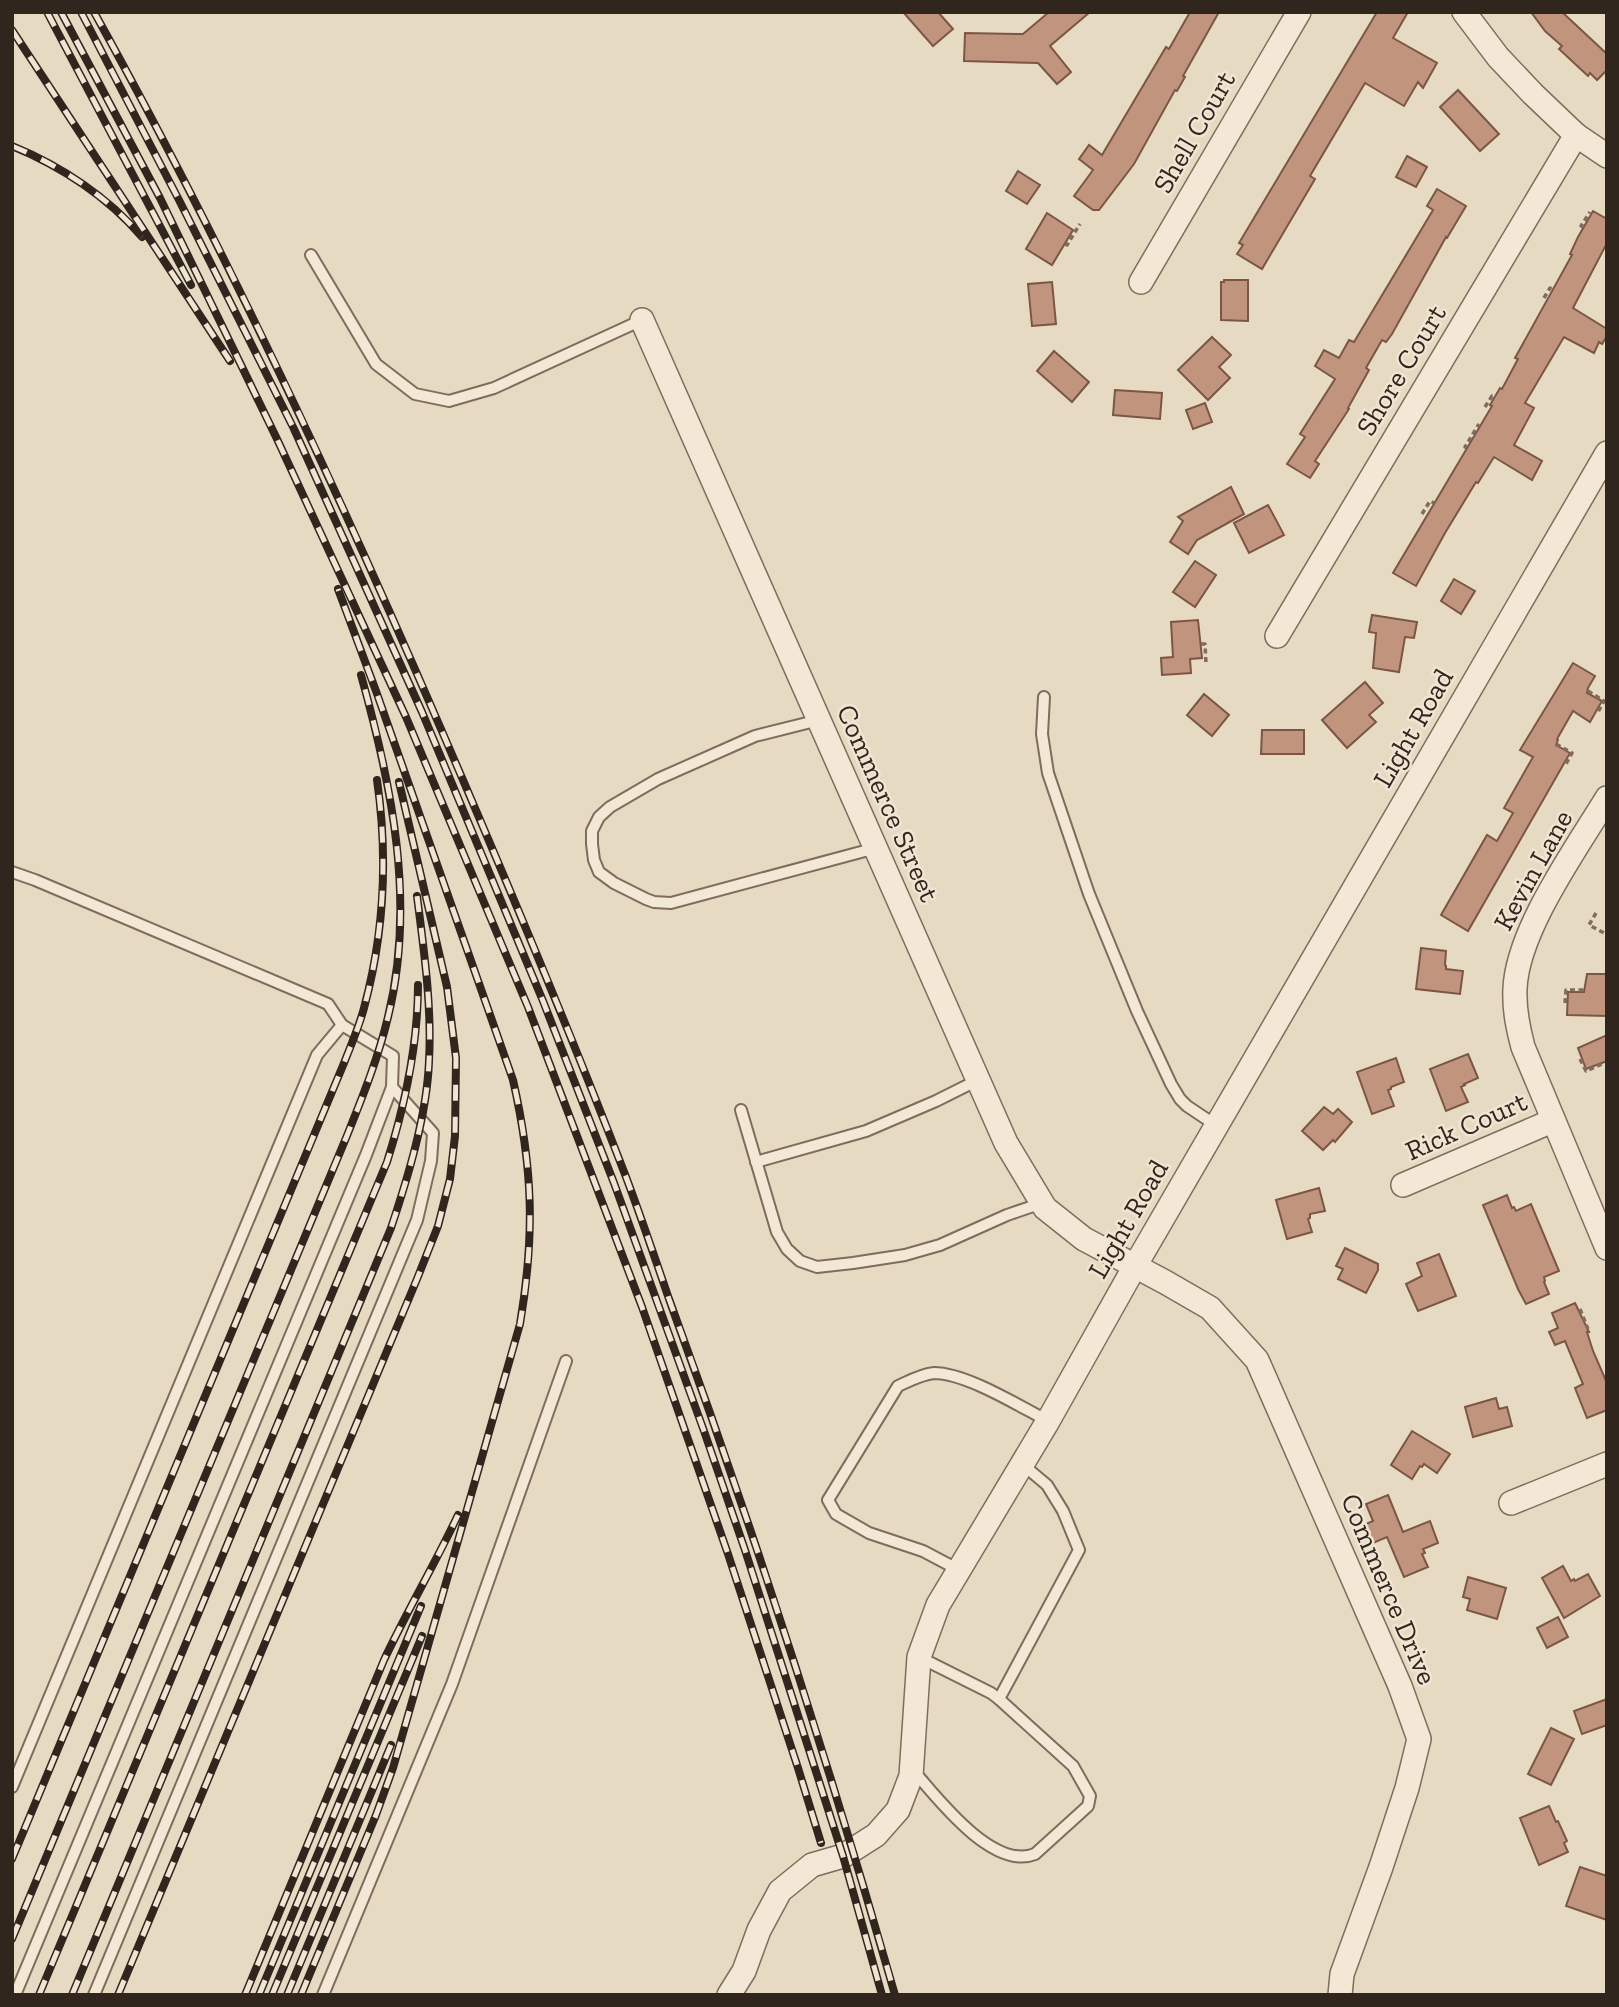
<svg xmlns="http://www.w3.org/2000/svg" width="1619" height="2007" font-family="'Zilla Slab',serif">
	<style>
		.building { fill: #c1947e; stroke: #7b5645; stroke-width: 2 }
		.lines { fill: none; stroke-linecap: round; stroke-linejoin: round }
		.lane-casing { stroke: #7f6c5c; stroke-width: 14 }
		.street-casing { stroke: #7f6c5c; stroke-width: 26 }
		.path { stroke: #7f6c5c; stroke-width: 3.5; stroke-dasharray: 5 3.5; stroke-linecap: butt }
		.lane { stroke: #f3e8d5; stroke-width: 10 }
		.street { stroke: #f3e8d5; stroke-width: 23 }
		.rail-casing { stroke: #31261e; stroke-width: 8 }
		.rail { stroke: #f0e5d2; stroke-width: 5; stroke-dasharray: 16; stroke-linecap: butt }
		.labels { text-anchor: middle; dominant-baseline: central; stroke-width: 5; stroke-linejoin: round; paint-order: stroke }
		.street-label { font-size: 28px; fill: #31261e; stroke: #f0e5d2 }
	</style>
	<rect width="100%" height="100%" fill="#e7dac3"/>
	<g class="building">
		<polygon points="903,12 938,12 953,29 933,46"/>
		<polygon points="1049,12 1090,12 1050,46 1071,72 1057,84 1038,63 964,61 965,33 1023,34"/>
		<polygon points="1190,12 1219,12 1183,76 1185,77 1177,91 1175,90 1134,164 1099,210 1093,210 1074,196 1093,170 1079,159 1089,145 1102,155 1166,47 1169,49"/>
		<polygon points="1377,12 1408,12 1393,38 1437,63 1423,88 1418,82 1404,106 1365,83 1310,176 1315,179 1262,269 1237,254 1243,245 1239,243"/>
		<polygon points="1531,12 1562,12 1607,54 1607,70 1597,80 1590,73 1588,76 1559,49 1562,46 1545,31"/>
		<polygon points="1458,90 1499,134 1480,151 1440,107"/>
		<polygon points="1407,156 1427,167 1416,187 1396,177"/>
		<polygon points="1018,171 1040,185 1027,204 1006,191"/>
		<polygon points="1437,189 1466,206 1447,238 1446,237 1392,334 1386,342 1382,340 1366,368 1369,370 1348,408 1349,409 1315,461 1319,464 1310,478 1287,464 1305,437 1300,434 1335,379 1315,366 1324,350 1339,358 1349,340 1354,342 1433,210 1427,206"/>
		<polygon points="1593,211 1607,219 1607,243 1573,308 1607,329 1607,336 1602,344 1599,342 1594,353 1564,337 1525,403 1534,408 1514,445 1542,461 1532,480 1494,457 1478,483 1476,482 1445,533 1416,586 1393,573 1492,406 1490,405 1500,388 1502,389 1518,359 1515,358 1572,255 1570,254 1578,237"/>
		<polygon points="1047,213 1073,230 1052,265 1026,249"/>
		<polygon points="1224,280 1248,280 1248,321 1221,320 1221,282 1224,282"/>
		<polygon points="1052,282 1056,324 1032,326 1028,284"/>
		<polygon points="1212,337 1231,355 1219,367 1230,378 1208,400 1178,370"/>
		<polygon points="1054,351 1089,382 1072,402 1037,371"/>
		<polygon points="1115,390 1162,393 1160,419 1113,415"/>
		<polygon points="1205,403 1212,422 1193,429 1186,410"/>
		<polygon points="1231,487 1244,514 1197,540 1188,554 1170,542 1183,521 1178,517"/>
		<polygon points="1268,505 1284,535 1249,553 1234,523"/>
		<polygon points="1195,561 1216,575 1195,607 1173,592"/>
		<polygon points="1454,579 1475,591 1461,614 1441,601"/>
		<polygon points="1372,615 1417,622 1414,638 1405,637 1399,672 1373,668 1376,633 1369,632"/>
		<polygon points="1198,620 1202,658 1190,659 1191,673 1162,675 1161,658 1173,657 1171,622"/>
		<polygon points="1573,663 1595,676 1588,688 1587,693 1602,701 1590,722 1573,711 1557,739 1558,740 1556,745 1570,753 1468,931 1441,915 1487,835 1497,841 1513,813 1504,808 1533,757 1520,750"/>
		<polygon points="1365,682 1383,703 1369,715 1376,722 1347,748 1322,720"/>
		<polygon points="1204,694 1229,715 1212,736 1187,715"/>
		<polygon points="1262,730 1304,730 1304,754 1261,754"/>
		<polygon points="1421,948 1446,951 1445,965 1446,966 1446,969 1463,971 1460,994 1416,989"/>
		<polygon points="1587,974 1607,974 1607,1016 1567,1015 1568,992 1584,992"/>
		<polygon points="1607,1035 1607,1061 1586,1069 1578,1048"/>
		<polygon points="1468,1054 1478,1078 1464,1084 1465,1085 1461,1087 1468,1102 1446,1111 1430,1069"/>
		<polygon points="1396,1058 1404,1082 1391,1087 1391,1089 1388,1090 1394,1106 1372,1114 1357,1072"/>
		<polygon points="1324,1107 1333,1114 1338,1109 1352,1122 1335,1142 1333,1140 1323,1150 1302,1131"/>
		<polygon points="1319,1188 1325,1211 1310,1214 1310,1218 1308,1219 1312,1232 1287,1239 1276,1200"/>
		<polygon points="1507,1195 1512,1208 1514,1207 1516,1211 1531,1204 1559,1271 1544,1277 1545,1281 1544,1282 1549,1294 1526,1304 1518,1289 1483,1205"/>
		<polygon points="1345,1248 1378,1264 1378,1270 1366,1293 1338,1279 1343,1269 1336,1266"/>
		<polygon points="1439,1254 1456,1296 1418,1311 1406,1284 1422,1276 1417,1263"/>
		<polygon points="1575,1303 1589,1332 1587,1332 1593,1351 1607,1383 1607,1410 1587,1418 1575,1388 1583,1384 1565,1341 1555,1345 1549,1332 1558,1328 1552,1313"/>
		<polygon points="1496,1398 1499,1409 1507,1407 1512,1426 1473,1437 1465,1407"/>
		<polygon points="1412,1431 1450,1454 1437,1473 1424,1464 1422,1467 1420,1466 1412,1479 1391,1465"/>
		<polygon points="1388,1495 1403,1532 1430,1521 1438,1543 1423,1549 1425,1553 1422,1554 1428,1567 1404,1577 1387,1537 1373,1543 1366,1524 1373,1521 1366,1504"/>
		<polygon points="1563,1566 1571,1581 1574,1579 1575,1581 1588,1574 1600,1596 1564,1618 1542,1578"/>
		<polygon points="1468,1577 1506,1588 1497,1619 1467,1610 1470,1599 1463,1597"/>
		<polygon points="1558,1617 1568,1637 1547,1648 1537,1628"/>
		<polygon points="1607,1699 1607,1725 1582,1734 1574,1711"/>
		<polygon points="1551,1728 1574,1739 1551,1785 1528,1774"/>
		<polygon points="1549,1806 1556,1822 1558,1821 1567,1841 1564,1843 1568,1852 1539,1865 1520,1818"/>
		<polygon points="1580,1867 1607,1876 1607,1920 1566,1906"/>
	</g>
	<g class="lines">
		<g class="lane-casing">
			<g id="lane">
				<polyline points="311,255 376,364 415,394 449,401 494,388 642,320"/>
				<polyline points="1044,697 1042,734 1048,773 1089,894 1137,1011 1171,1084 1180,1099 1187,1106 1217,1126"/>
				<polyline points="819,720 755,736 728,748 658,779 610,807 599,817 592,831 592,844 594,860 599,872 614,883 646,899 654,902 671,903 876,848"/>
				<polyline points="12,872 35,880 328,1004 342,1025 393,1056 392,1087 433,1133 431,1161 417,1220 94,1995"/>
				<polyline points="741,1110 777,1232 787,1249 800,1261 817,1267 853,1263 905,1255 940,1245 1007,1215 1042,1203"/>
				<polyline points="756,1162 866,1131 936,1101 978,1080"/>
				<path d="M959,1570L923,1551L869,1533L836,1514L828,1500L898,1386C909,1381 922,1374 934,1373C966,1373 1019,1406 1048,1421"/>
				<polyline points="999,1699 1079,1550 1063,1511 1047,1485 1022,1464"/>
				<path d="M913,1770C937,1798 993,1871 1035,1854L1088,1806L1090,1796L1073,1766L999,1699L991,1693L919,1657"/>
				<polyline points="12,1787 317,1055 342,1025"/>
				<polyline points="15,1995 366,1155 392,1087"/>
				<polyline points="323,1995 452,1684 566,1361"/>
			</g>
		</g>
		<g class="street-casing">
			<g id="street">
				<polyline points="1464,12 1498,57 1533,94 1576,135 1607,156"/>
				<polyline points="1141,282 1299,12"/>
				<polyline points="642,320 1006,1143 1045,1208 1084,1239 1165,1282 1210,1308 1257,1360 1400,1686 1419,1739 1407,1788 1381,1867 1342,1974 1340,1995"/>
				<polyline points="1277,636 1576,135"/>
				<path d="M1607,798C1576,849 1517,931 1515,989C1514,1010 1518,1028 1523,1047L1607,1248"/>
				<polyline points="1403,1185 1552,1121"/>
				<polyline points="1511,1503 1607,1464"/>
				<polyline points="729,1995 744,1971 759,1930 780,1891 812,1865 843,1856 876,1835 898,1810 911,1776 919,1657 938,1605 1048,1421 1135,1266 1607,453"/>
			</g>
		</g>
		<g class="path">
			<polyline points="1583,227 1581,226 1590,212"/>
			<polyline points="1065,244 1067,245 1080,224"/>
			<polyline points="1544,298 1550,288 1552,289"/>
			<polyline points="1485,407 1492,396 1495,397"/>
			<polyline points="1467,448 1465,447 1479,424"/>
			<polyline points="1422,514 1430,501 1434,503"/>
			<polyline points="1201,644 1205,644 1206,663"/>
			<polyline points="1588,691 1604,701 1598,712"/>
			<polyline points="1556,744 1572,753 1566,764"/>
			<polyline points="1596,913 1589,925 1606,934"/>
			<polyline points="1565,1003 1566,990 1584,990"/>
			<polyline points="1580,1059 1586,1071 1602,1064"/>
			<polyline points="1607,1123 1607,1126"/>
			<polyline points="1580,1309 1588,1329"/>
		</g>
		<use href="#lane" class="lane"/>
		<use href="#street" class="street"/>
		<g class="rail-casing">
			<g id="rail">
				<polyline points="47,12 191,285"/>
				<polyline points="61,12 160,198 277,439 406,717 528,1007 642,1307 728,1554 798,1768 821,1843"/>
				<polyline points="81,12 179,200 294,429 422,712 543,1001 614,1183 704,1431 745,1550 843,1856 882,1995"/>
				<path d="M94,12C223,244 336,486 441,729C505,877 568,1026 626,1177C641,1217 655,1258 669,1299C753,1528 828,1760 895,1995"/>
				<polyline points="12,30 230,361"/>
				<path d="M12,146C61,166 108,197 142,237"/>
				<path d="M12,1859L344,1063C351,1045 359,1027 364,1008C384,934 388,856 377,780"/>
				<path d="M12,1939L346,1138C362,1098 378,1059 388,1017C416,903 392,786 361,675"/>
				<path d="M39,1995L387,1162C405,1105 418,1045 418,985"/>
				<path d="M72,1995L391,1228C408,1177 427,1115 429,1061C432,1006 424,951 417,896"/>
				<polyline points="118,1995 417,1279 438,1226 450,1179 455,1136 456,1058 447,987 399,782"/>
				<path d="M245,1995L384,1660C407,1611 435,1564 458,1515"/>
				<polyline points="259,1995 421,1606"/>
				<polyline points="272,1995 422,1636"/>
				<polyline points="287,1995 391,1745"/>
				<path d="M301,1995L376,1815L393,1768L520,1324C535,1235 533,1168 513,1080L376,691L338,589"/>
			</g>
		</g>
		<use href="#rail" class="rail"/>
	</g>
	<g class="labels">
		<g class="street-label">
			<text transform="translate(1194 132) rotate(-60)">Shell Court</text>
			<text transform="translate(1401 370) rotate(-59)">Shore Court</text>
			<text transform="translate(1413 728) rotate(-60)">Light Road</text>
			<text transform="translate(888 803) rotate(66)">Commerce Street</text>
			<text transform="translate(1533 870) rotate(-61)">Kevin Lane</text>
			<text transform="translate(1466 1126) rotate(-24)">Rick Court</text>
			<text transform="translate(1128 1219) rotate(-60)">Light Road</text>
			<text transform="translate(1389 1589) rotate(67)">Commerce Drive</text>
		</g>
	</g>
	<rect width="1619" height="2007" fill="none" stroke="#31261e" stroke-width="28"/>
</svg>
